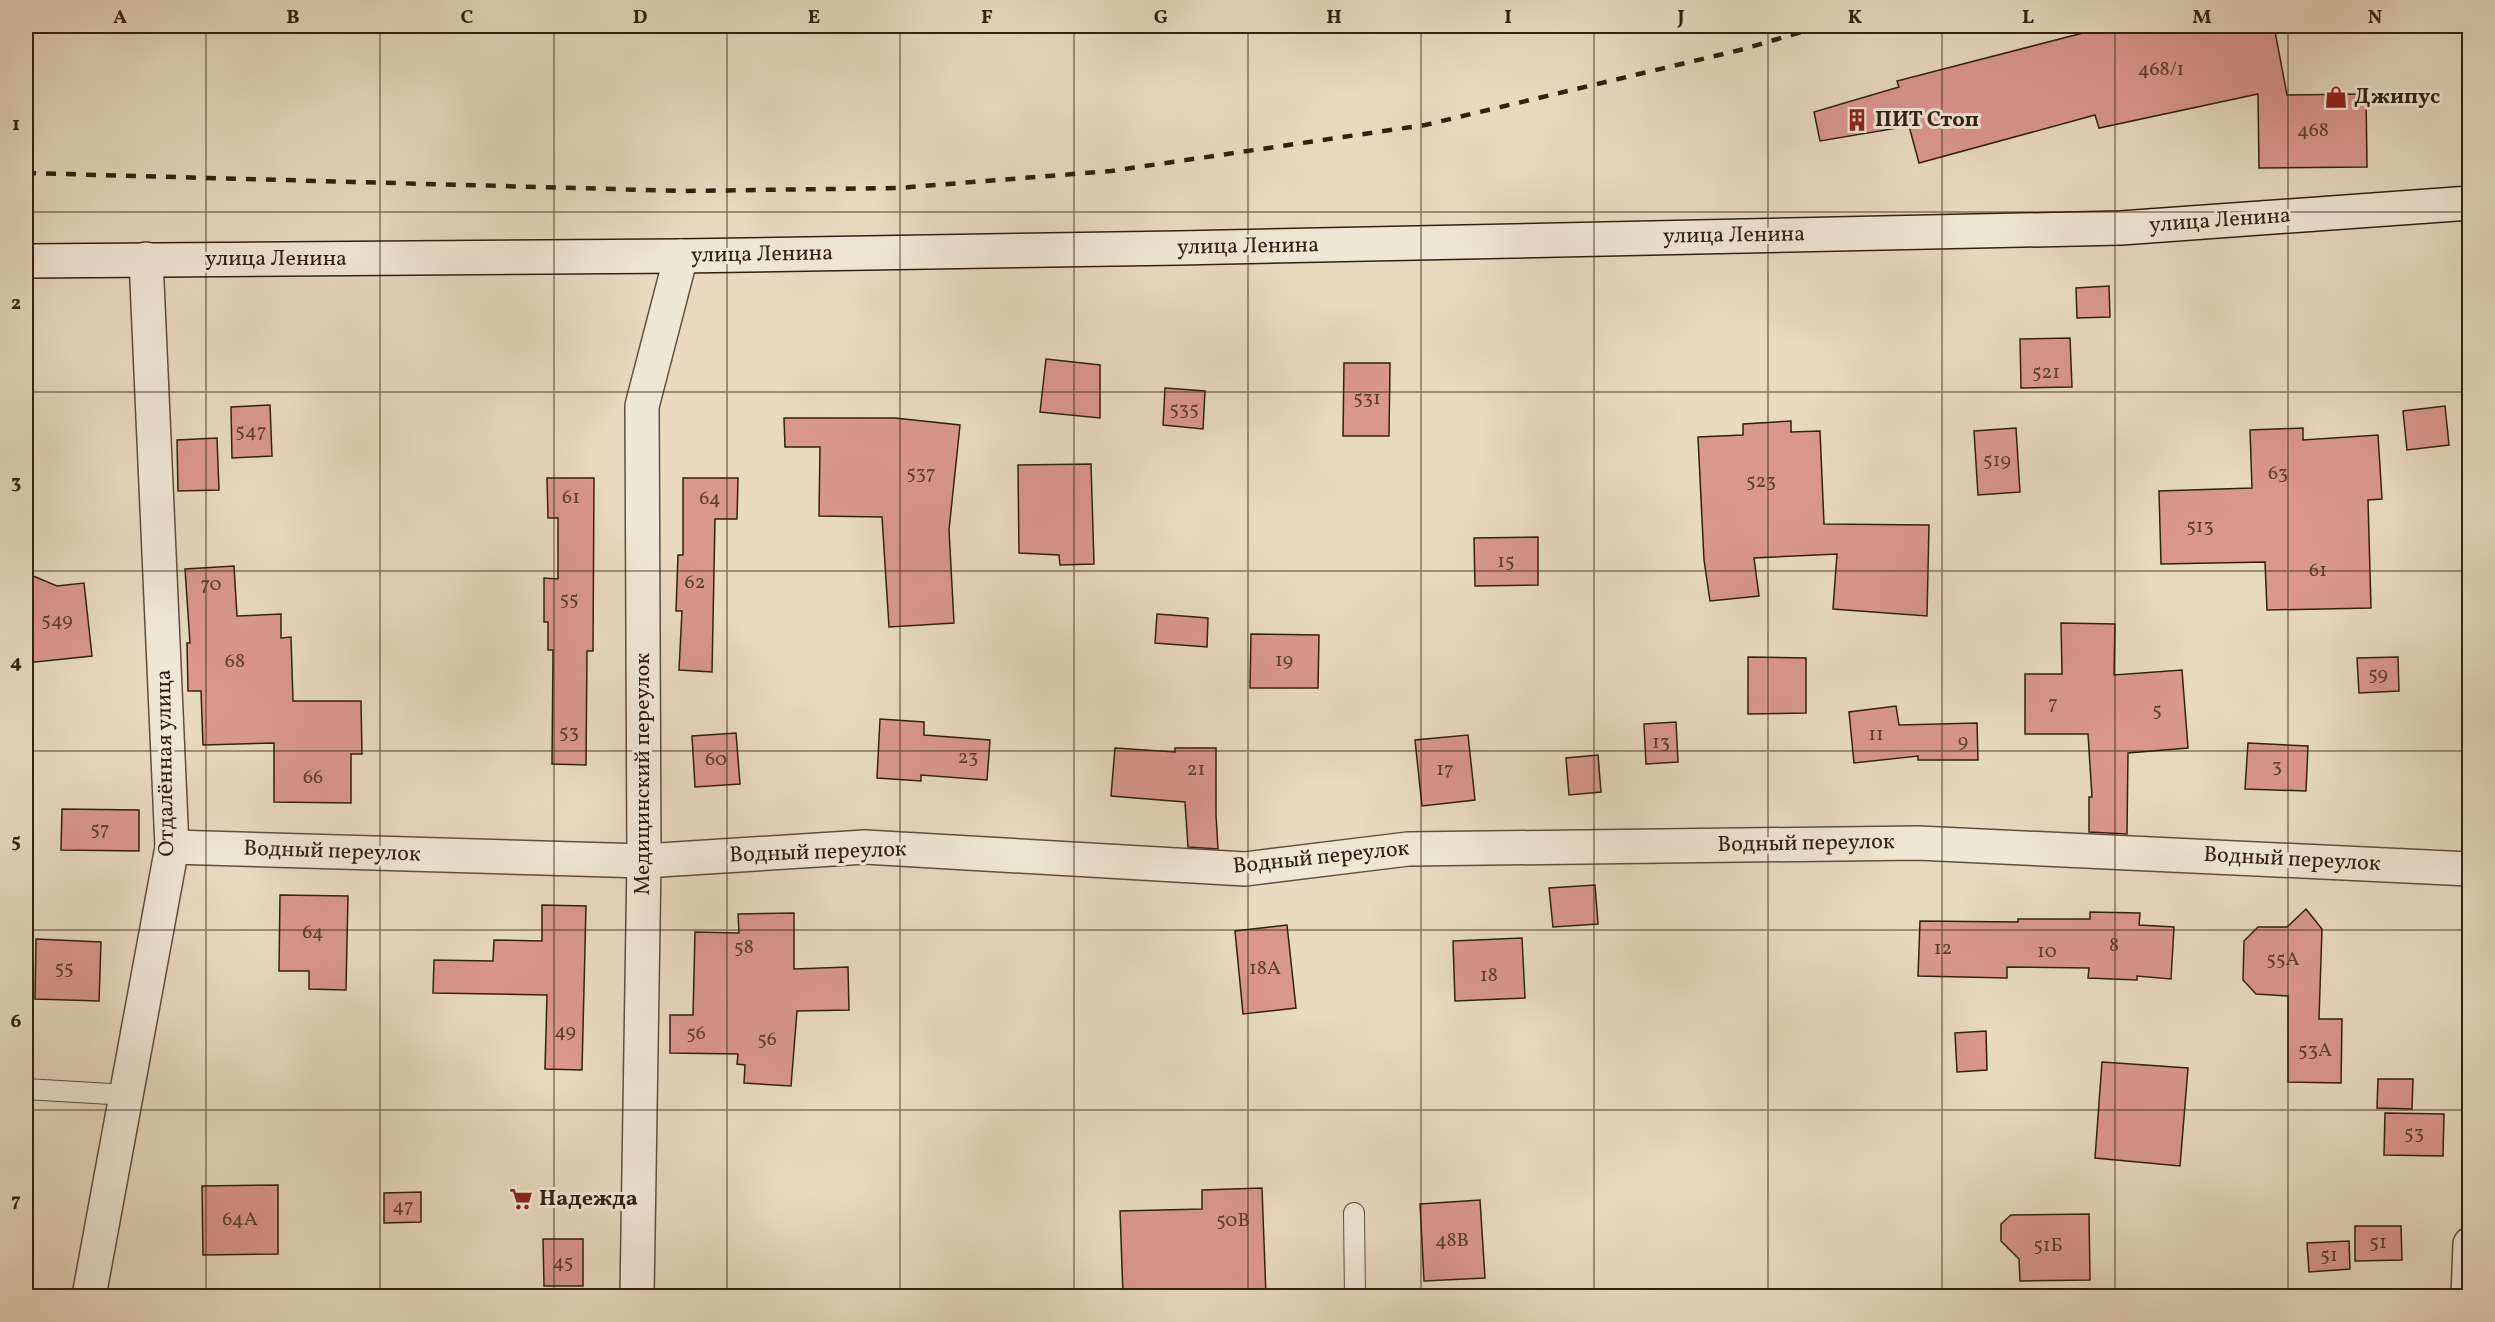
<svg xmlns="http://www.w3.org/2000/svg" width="2495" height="1322" font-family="Vollkorn,serif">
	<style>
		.building { fill: #da978e; stroke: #32210f; stroke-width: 1.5 }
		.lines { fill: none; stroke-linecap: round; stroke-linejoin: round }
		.service-casing { stroke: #5f4f3b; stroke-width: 22 }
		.minor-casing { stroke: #5f4f3b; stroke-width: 36 }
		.tertiary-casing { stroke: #5f4f3b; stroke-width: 36 }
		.secondary-casing { stroke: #32210f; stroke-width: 36 }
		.service { stroke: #efe7d5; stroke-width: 20 }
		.minor { stroke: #efe7d5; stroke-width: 33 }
		.tertiary { stroke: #efe7d5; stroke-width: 33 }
		.secondary { stroke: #efe7d5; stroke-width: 33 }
		.rail { stroke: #32210f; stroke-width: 4.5; stroke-dasharray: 10 10; stroke-linecap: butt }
		.grid { fill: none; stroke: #32210f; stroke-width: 1.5; stroke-opacity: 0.55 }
		.labels { text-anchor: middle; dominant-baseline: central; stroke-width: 6; stroke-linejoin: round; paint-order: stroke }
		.number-label { font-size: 20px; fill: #5c3e2f }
		.poi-label { font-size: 22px; font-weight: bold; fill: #32210f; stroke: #efe7d5; text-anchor: start }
		.street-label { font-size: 22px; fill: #32210f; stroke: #efe7d5 }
		.neatline { fill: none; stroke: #32210f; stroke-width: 2 }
		.grid-label { font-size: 20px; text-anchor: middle; font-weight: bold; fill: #32210f }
	</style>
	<rect width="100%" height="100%" fill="#e7dabf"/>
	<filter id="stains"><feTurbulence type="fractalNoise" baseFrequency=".00333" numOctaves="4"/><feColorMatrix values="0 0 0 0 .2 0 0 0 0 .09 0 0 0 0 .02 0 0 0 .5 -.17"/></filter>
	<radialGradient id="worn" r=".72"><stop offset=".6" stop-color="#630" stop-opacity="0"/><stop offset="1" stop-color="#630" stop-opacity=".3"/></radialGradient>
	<g class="building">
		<polygon points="2110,26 2274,26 2287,95 2366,94 2367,167 2259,168 2258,94 2099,128 2095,115 1919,163 1909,126 1820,141 1814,112 1899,87 1897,81"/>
		<polygon points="2109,286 2110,317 2077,318 2076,288"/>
		<polygon points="2070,338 2072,387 2021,388 2020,339"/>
		<polygon points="1046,359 1100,365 1100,418 1040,412"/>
		<polygon points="1344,363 1390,363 1389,436 1343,436"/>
		<polygon points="1165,388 1205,391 1203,429 1163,425"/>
		<polygon points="270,405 272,456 232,458 231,407"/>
		<polygon points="2445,406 2449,445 2407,450 2403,411"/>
		<polygon points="784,418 895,418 960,425 949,530 954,623 889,627 882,517 819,516 820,447 785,447"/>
		<polygon points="1791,421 1791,432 1820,431 1824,524 1929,525 1927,616 1833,609 1837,554 1754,558 1759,596 1710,601 1704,560 1698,437 1743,435 1743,424"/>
		<polygon points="2016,428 2020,492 1978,495 1974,431"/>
		<polygon points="2303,428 2303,440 2378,435 2382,499 2368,500 2371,608 2267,610 2265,562 2161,564 2159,491 2252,488 2250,430"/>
		<polygon points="217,438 219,490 178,491 177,440"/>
		<polygon points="1091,464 1094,564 1060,565 1059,555 1019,553 1018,465"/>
		<polygon points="547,478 594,478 593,651 587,651 586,765 552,764 553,650 548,650 548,622 544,622 544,578 558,579 558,518 548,518"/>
		<polygon points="683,478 738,478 737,519 715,519 712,672 679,670 682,611 676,611 678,555 683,555"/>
		<polygon points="1538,537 1538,585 1475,586 1474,538"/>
		<polygon points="234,566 237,616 281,614 281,638 291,637 293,701 361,701 362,754 351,754 351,803 274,802 274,743 203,745 201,691 188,691 187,643 190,643 185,569"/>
		<polygon points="26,573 57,586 84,583 92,656 26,663"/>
		<polygon points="1157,614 1208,618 1207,647 1155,643"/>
		<polygon points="2061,623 2115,624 2114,675 2182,670 2188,748 2128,753 2127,834 2089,832 2089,797 2092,797 2088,734 2025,734 2025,674 2062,674"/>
		<polygon points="1251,634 1319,635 1318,688 1250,688"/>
		<polygon points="1748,657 1806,658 1806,713 1748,714"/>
		<polygon points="2398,657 2399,691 2359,693 2357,658"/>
		<polygon points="1896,706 1899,725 1977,723 1978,760 1918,760 1918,756 1854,763 1849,712"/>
		<polygon points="880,719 924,722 924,735 990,740 987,780 921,775 921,781 877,778"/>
		<polygon points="1676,722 1678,762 1646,764 1644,724"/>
		<polygon points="736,733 740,784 695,787 692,736"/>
		<polygon points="1468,735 1475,800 1422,806 1415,740"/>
		<polygon points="2248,743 2308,746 2306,791 2245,789"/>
		<polygon points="1115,748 1175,752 1175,748 1216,748 1216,815 1218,849 1188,847 1185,802 1111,796"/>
		<polygon points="1598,755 1601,792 1569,795 1566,758"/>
		<polygon points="62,809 139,810 139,851 61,850"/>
		<polygon points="1595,885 1598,924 1553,927 1549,888"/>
		<polygon points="280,895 348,896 346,990 309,989 309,971 279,971"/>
		<polygon points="542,905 586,906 582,1070 545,1069 547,995 433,993 434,960 493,961 494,940 542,941"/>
		<polygon points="2306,909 2322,929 2319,1019 2342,1019 2341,1083 2288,1082 2288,996 2256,994 2243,980 2244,941 2258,927 2287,927"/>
		<polygon points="2090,912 2140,913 2139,925 2174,927 2171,979 2137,976 2137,980 2088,978 2089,968 2007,967 2007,978 1918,976 1920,921 2018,922 2018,919 2090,919"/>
		<polygon points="794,913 794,969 848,967 849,1010 797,1011 791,1086 744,1083 745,1065 737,1064 738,1054 670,1053 670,1015 693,1015 695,932 739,933 738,914"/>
		<polygon points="1287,925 1296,1008 1243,1014 1235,931"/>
		<polygon points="1522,938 1525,998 1455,1001 1453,941"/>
		<polygon points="36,939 101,942 99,1001 35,999"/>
		<polygon points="1986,1031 1987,1070 1957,1072 1955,1033"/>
		<polygon points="2102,1062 2188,1068 2180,1166 2095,1158"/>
		<polygon points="2378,1079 2413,1079 2412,1109 2377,1108"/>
		<polygon points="2385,1113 2444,1114 2443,1156 2384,1155"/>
		<polygon points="278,1185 278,1254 203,1255 202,1186"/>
		<polygon points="1262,1188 1266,1296 1205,1296 1205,1292 1123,1295 1120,1211 1202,1209 1202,1190"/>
		<polygon points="421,1192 421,1222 384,1223 384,1193"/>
		<polygon points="1480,1200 1485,1278 1424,1281 1420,1204"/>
		<polygon points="2089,1214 2090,1280 2020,1281 2019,1259 2001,1241 2001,1224 2011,1215"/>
		<polygon points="2355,1226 2401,1226 2402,1260 2355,1261"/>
		<polygon points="543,1239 583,1239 583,1286 544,1286"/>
		<polygon points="2349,1241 2350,1269 2309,1272 2307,1243"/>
	</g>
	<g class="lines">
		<g class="service-casing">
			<g id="service">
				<polyline points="26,1089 127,1095"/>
				<polyline points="1354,1213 1355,1296"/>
			</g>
		</g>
		<g class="minor-casing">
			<g id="minor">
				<polyline points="172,847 644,861 865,847 1245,869 1408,849 1918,843 2470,869"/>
				<polyline points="89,1296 172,847 146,259"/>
				<polyline points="637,1296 644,861 642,406 681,256"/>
			</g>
		</g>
		<g class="tertiary-casing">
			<polyline id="tertiary" points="2468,1296 2470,1244"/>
		</g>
		<g class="secondary-casing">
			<polyline id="secondary" points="26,261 681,256 1179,248 2121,228 2470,203"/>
		</g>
		<use href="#service" class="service"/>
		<use href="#minor" class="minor"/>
		<use href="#tertiary" class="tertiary"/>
		<use href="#secondary" class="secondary"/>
		<polyline class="rail" points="26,173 685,191 898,188 1111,171 1425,125 1740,50 1822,26"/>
	</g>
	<path class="grid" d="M206,26V1296M380,26V1296M554,26V1296M727,26V1296M900,26V1296M1074,26V1296M1248,26V1296M1421,26V1296M1594,26V1296M1768,26V1296M1942,26V1296M2115,26V1296M2288,26V1296M26,212H2470M26,392H2470M26,571H2470M26,751H2470M26,930H2470M26,1110H2470"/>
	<defs>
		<g id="shop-bare" transform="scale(1.8)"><path d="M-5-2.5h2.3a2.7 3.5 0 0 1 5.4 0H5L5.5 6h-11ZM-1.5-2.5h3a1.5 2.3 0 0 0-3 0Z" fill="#8f2418" stroke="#efe7d5" stroke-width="2.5" paint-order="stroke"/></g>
		<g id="building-bare" transform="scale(1.8)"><path d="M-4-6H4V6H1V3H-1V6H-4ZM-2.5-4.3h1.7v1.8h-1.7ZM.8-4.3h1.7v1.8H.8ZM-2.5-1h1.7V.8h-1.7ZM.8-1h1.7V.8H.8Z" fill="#8f2418" stroke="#efe7d5" stroke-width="2.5" paint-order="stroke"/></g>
		<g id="supermarket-bare" transform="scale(1.8)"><path d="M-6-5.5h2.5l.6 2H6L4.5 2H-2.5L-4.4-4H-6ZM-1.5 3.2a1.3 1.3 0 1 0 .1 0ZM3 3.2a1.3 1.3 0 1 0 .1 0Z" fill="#8f2418" stroke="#efe7d5" stroke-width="2.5" paint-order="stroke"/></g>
	</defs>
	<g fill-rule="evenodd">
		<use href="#shop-bare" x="2336" y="97"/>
		<use href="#building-bare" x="1857" y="120"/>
		<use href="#supermarket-bare" x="521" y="1199"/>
	</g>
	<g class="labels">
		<g class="number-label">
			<text x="2161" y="70">468/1</text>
			<text x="2313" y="131">468</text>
			<text x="2046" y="373">521</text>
			<text x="1367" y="399">531</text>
			<text x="1184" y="410">535</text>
			<text x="251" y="432">547</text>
			<text x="1997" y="461">519</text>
			<text x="921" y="474">537</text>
			<text x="2278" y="474">63</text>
			<text x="1761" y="482">523</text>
			<text x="571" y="498">61</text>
			<text x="710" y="499">64</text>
			<text x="2200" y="527">513</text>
			<text x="1506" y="562">15</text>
			<text x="2318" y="571">61</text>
			<text x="695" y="583">62</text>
			<text x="211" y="585">70</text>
			<text x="569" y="600">55</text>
			<text x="57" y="621">549</text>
			<text x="1284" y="661">19</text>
			<text x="235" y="662">68</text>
			<text x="2378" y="675">59</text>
			<text x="2053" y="704">7</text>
			<text x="2157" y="711">5</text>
			<text x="569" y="733">53</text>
			<text x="1876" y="735">11</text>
			<text x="1963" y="742">9</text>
			<text x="1661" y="743">13</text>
			<text x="968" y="758">23</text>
			<text x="716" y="760">60</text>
			<text x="2277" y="767">3</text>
			<text x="1196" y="770">21</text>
			<text x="1445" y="770">17</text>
			<text x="313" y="778">66</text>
			<text x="100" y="830">57</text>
			<text x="313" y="933">64</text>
			<text x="2114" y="946">8</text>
			<text x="744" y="948">58</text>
			<text x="1943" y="949">12</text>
			<text x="2047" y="952">10</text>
			<text x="2283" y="960">55А</text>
			<text x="64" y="969">55</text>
			<text x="1265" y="969">18А</text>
			<text x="1489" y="976">18</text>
			<text x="565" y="1032">49</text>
			<text x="696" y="1034">56</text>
			<text x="767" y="1040">56</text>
			<text x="2315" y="1051">53А</text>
			<text x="2414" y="1134">53</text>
			<text x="403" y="1207">47</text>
			<text x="240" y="1220">64А</text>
			<text x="1233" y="1221">50В</text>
			<text x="1452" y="1241">48В</text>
			<text x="2378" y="1243">51</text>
			<text x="2048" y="1246">51Б</text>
			<text x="2329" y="1256">51</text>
			<text x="563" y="1263">45</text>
		</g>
		<g class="poi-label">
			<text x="2354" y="97">Джипус</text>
			<text x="1875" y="120">ПИТ Стоп</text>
			<text x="539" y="1199">Надежда</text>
		</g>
		<g class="street-label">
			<text transform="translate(2220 221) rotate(-4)">улица Ленина</text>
			<text transform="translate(1734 236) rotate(-1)">улица Ленина</text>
			<text transform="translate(1248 247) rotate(-1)">улица Ленина</text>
			<text transform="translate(762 255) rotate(-1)">улица Ленина</text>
			<text x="276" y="259">улица Ленина</text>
			<text transform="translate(166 763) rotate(-91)">Отдалённая улица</text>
			<text transform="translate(643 774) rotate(-90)">Медицинский переулок</text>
			<text transform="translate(1806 844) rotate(-1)">Водный переулок</text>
			<text transform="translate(332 852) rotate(2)">Водный переулок</text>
			<text transform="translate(818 853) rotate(-2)">Водный переулок</text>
			<text transform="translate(1321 858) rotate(-6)">Водный переулок</text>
			<text transform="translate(2292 860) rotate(3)">Водный переулок</text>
		</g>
	</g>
	<rect width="2495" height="1322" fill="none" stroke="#e7dabf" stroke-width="66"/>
	<rect x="33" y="33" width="2429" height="1256" class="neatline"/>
	<g class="grid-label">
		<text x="120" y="23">A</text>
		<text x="293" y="23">B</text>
		<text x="467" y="23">C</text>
		<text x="640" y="23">D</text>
		<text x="814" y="23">E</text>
		<text x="987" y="23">F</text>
		<text x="1161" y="23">G</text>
		<text x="1334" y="23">H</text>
		<text x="1508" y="23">I</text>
		<text x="1681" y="23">J</text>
		<text x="1855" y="23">K</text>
		<text x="2028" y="23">L</text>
		<text x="2202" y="23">M</text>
		<text x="2375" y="23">N</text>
		<text x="16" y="130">1</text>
		<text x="16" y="309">2</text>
		<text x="16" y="488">3</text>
		<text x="16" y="668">4</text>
		<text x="16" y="847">5</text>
		<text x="16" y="1027">6</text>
		<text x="16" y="1206">7</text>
	</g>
	<rect width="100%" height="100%" filter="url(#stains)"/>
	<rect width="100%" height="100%" fill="url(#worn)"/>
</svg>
